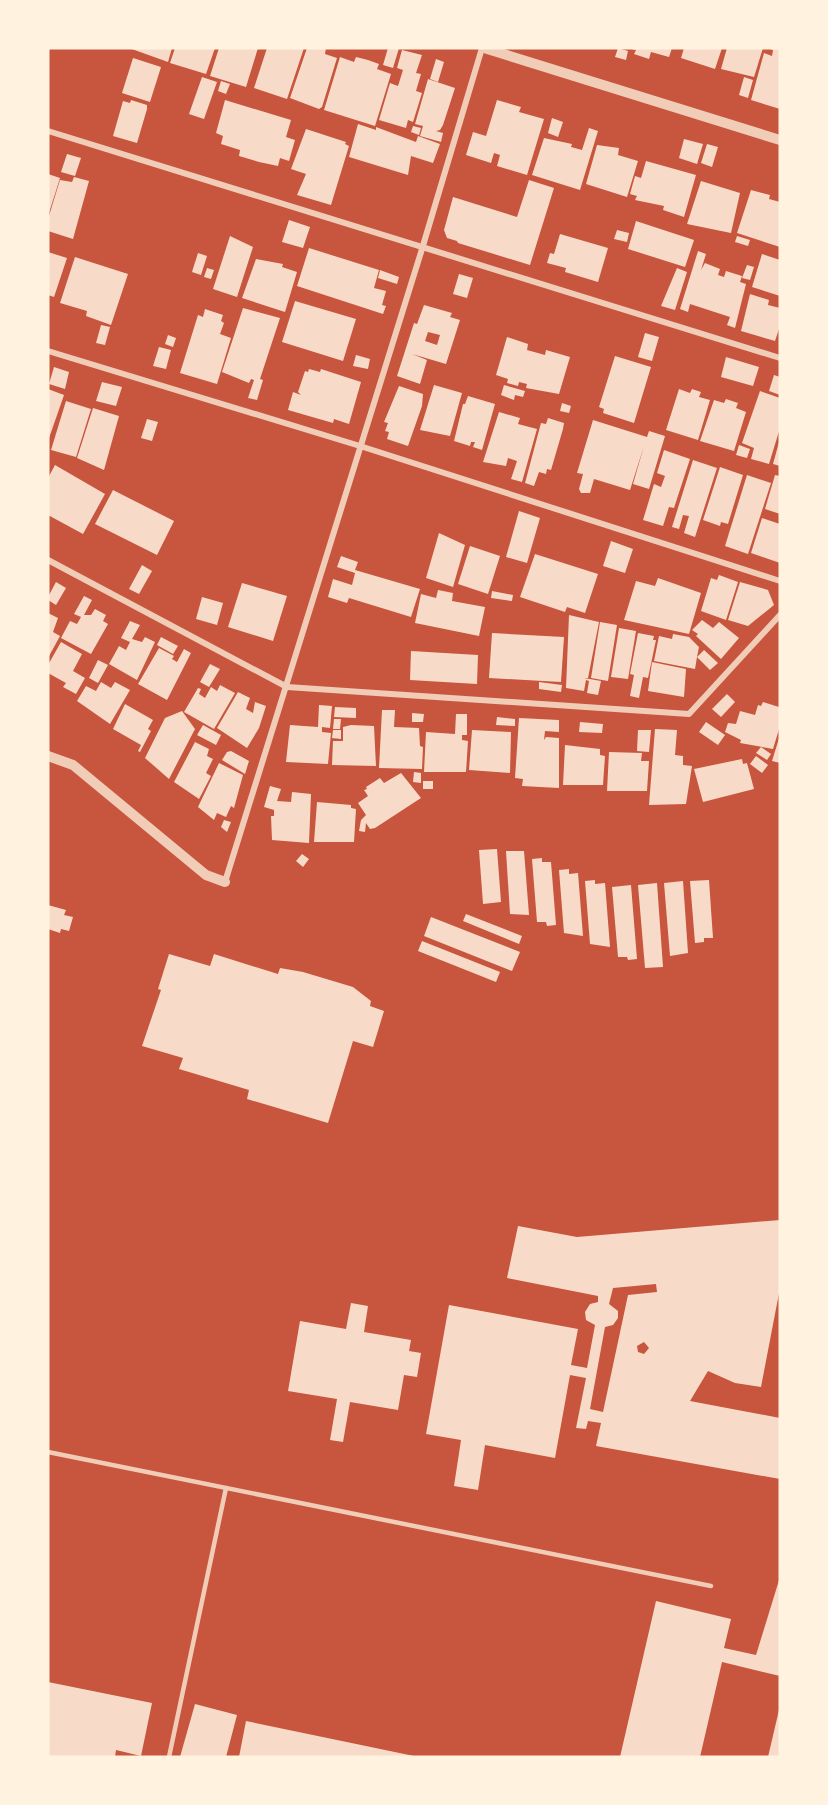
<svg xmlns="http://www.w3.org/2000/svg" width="828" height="1805" font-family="'Noto Sans',sans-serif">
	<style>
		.building { fill: #f7dbc8; fill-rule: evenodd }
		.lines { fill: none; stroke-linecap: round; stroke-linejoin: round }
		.service { stroke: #f1ccb7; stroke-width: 4.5 }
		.minor { stroke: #f1ccb7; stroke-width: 6 }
		.tertiary { stroke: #f1ccb7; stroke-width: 10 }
	</style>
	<rect width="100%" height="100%" fill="#c8553d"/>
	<g class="building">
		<polygon points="129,48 172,48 168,62"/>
		<polygon points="175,48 215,48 206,74 170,63"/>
		<polygon points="219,48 258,48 246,87 210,76"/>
		<polygon points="267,48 304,48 287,99 254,88"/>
		<polygon points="307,48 326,48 325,54 337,58 322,107 319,109 290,98"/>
		<polygon points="388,48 399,48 393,68 383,65"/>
		<polygon points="618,48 628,51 626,60 615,57"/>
		<polygon points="672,48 669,57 651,52 649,59 634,54 636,50 631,49"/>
		<polygon points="684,48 722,48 715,69 681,58"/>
		<polygon points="727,48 763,48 754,77 721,69"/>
		<polygon points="767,48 780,48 780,109 751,100 764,53 772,56 773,50"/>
		<polygon points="402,50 422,55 416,73 421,74 416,91 422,93 413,122 408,120 406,128 379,120 390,83 398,86 403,70 397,68"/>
		<polygon points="340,57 354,62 356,57 368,60 379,64 377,69 391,74 375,126 324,110"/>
		<polygon points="133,58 161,67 150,102 122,93"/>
		<polygon points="436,59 444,62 438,82 430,79"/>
		<polygon points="202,77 217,82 204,119 189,114"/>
		<polygon points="744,77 753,80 748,98 739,95"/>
		<polygon points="428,79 455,88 443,125 440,130 436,131 443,133 441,142 420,136 423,126 415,124"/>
		<polygon points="221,81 230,84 226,94 218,91"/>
		<polygon points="131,100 147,105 147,109 137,143 113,136 123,101 130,103"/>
		<polygon points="225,100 291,120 286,137 295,140 289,161 280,158 278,166 259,162 239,156 240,150 221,144 223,136 216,133"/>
		<polygon points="497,100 521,107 519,112 544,119 527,175 497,166 500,155 494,153 491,163 466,155 473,132 486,136"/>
		<polygon points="552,118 563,122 558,137 548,133"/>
		<polygon points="358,124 376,130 376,127 416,142 418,136 440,144 433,163 411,156 408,175 349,157"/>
		<polygon points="413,126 421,128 419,135 411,132"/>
		<polygon points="589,128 598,131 580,190 532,175 544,138 572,144 571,147 582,150"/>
		<polygon points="306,129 346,142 345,144 349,146 331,205 297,195 306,174 291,169"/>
		<polygon points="684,139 703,144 697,164 679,158"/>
		<polygon points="707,144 718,147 712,167 701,163"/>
		<polygon points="597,145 619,148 618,155 638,161 627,197 586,184"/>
		<polygon points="67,154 81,158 75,176 61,172"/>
		<polygon points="646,161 696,175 684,217 663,210 664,206 635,200 637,196 630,194 635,176 641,178"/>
		<polygon points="48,174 60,178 49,213 48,213"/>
		<polygon points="74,177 89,181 73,239 48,231 48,219 60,180 72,182"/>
		<polygon points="529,180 554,188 530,265 458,243 457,241 447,238 444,230 453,197 517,217"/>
		<polygon points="701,181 740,193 731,233 687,224"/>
		<polygon points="751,190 770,195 769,199 780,202 780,247 737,233"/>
		<polygon points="289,220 310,227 303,248 282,242"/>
		<polygon points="636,221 694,240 685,267 628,249"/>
		<polygon points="617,230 629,233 627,242 614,239"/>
		<polygon points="560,234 608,248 598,282 565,272 566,268 547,263 550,253 554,254"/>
		<polygon points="230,236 253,247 237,297 213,289"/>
		<polygon points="737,236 750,240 748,246 735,242"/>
		<polygon points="309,248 379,270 374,288 386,291 382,305 386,306 383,314 297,286"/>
		<polygon points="698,251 706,254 701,270 705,263 720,269 718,275 724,277 726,271 742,276 740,282 746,284 735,328 727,325 730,317 690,304 688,312 680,309"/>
		<polygon points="48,252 67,258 54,297 48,295"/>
		<polygon points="198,253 207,256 201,275 192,272"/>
		<polygon points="762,254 780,260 780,296 752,287"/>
		<polygon points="75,257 128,274 111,325 86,316 87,311 60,303"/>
		<polygon points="256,259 283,264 282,267 297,272 285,312 242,298"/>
		<polygon points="747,265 754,267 750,280 742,278"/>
		<polygon points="207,268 214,270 211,279 204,277"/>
		<polygon points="677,268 687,272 675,310 661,306"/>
		<polygon points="380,270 399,277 397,284 378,278"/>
		<polygon points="459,274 473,278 467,298 453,294"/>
		<polygon points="750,294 769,300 768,305 780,308 780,326 775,341 741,331"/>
		<polygon points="295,301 356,319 343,361 282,342"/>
		<path d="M424,305L452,313L450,317L460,320L446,364L412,354L427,360L420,384L397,376L414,323L417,324ZM428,332L440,335L437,345L425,341Z"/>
		<polygon points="243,308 280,318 260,379 263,380 257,400 248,398 254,380 251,379 249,383 222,372"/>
		<polygon points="205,309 223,315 221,321 224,323 220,334 231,338 217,384 180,373 198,315 203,317"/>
		<polygon points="101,325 110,327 105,345 96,343"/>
		<polygon points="645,333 659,337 652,361 638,357"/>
		<polygon points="168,335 176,338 173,347 165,344"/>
		<polygon points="507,337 528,344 527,350 545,355 546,350 570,357 559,394 526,388 527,384 519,382 518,386 507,383 508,379 496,375"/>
		<polygon points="159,347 171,350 166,369 153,366"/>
		<polygon points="356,355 370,359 368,369 353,366"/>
		<polygon points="615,356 651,367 634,423 603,413 604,409 599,407"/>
		<polygon points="726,357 759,367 753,386 721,377"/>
		<polygon points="54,367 69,372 65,389 49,384"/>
		<polygon points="309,369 320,372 321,369 361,382 349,424 334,419 333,423 288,410 293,392 301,395 298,392 305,371 308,372"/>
		<polygon points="774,375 780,377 780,395 769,391"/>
		<polygon points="102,382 122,387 116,406 96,401"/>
		<polygon points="434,385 462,393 450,436 420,430"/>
		<polygon points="504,385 525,391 523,397 515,395 514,400 501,395"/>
		<polygon points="399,386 423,394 422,406 408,446 387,439 389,432 385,431 388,423 384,422"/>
		<polygon points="48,389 64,395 48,441"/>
		<polygon points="679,389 690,393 692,389 701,392 699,397 710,400 698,440 666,430"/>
		<polygon points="760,391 780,398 780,428 769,464 751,459 754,448 742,443"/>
		<polygon points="468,396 495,404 482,450 473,447 475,442 471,442 470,446 454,441 463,404 465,404"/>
		<polygon points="726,399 738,403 736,408 746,412 734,451 700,441 714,400 724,403"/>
		<polygon points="66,401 91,409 76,457 51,450"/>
		<polygon points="562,403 571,406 569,413 560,411"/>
		<polygon points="93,408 119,416 104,470 77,458"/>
		<polygon points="499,412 520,418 518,424 537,429 522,482 511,479 517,461 508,458 506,466 483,462"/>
		<polygon points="548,418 564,423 563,429 551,470 547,469 546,474 539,472 534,486 525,483 541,423 546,424"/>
		<polygon points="147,419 158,422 152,441 141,438"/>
		<polygon points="593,420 647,437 649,431 665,436 649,489 633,484 644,446 630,490 594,479 590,493 581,493 579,489 583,474 577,473"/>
		<polygon points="779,442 780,442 780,466 773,464"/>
		<polygon points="739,445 750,449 747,458 736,455"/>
		<polygon points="664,450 690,459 674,508 669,507 663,526 643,520 654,484 661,487 665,476 657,473"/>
		<polygon points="693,460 717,468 695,537 684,533 689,516 683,515 679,529 672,527"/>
		<polygon points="55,465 105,494 83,534 48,515 48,478"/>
		<polygon points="720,467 743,475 728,524 721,522 720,526 703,520"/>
		<polygon points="747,475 771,483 748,554 725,546"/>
		<polygon points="775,475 780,476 780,514 765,509"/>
		<polygon points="113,490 174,521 157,555 95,524"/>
		<polygon points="519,511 540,518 527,563 506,557"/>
		<polygon points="762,518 780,524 780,563 751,553"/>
		<polygon points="439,533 465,545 453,587 426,578"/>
		<polygon points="611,541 633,549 625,573 603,566"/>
		<polygon points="470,546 500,556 488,594 458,584"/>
		<polygon points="535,554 598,574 585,613 567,607 565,612 520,597"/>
		<polygon points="341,556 358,562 355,570 420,589 411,617 349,598 347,603 328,597 333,579 352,585 355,573 337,567"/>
		<polygon points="142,565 152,571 139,594 129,589"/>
		<polygon points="719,575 738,582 726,620 701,611 711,578 717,580"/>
		<polygon points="658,578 701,593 689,634 624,620 636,581 655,586"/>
		<polygon points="56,582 66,588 56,605 48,600 48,597"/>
		<polygon points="740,582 768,590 774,605 748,626 728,620"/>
		<polygon points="242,583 287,596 273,641 228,627"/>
		<polygon points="438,590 453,593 452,601 485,607 479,636 415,623 421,594 436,598"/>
		<polygon points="492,591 513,595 512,601 491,598"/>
		<polygon points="84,596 92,600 84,615 91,615 95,609 106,615 103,621 108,624 91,654 61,638 70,621 77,624 81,617 74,614"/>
		<polygon points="202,597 223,603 217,625 196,619"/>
		<polygon points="48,613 58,618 53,632 60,636 48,658"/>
		<polygon points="569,615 599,622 588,678 584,678 601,681 598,695 587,693 589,681 586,680 584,691 566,688"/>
		<polygon points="702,620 713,628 719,622 739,638 721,659 696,636 698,634 692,630"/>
		<polygon points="130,621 140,625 132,639 142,642 145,637 155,642 137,680 109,664 119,646 126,650 130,642 121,638"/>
		<polygon points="600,622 617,625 608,681 591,678"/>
		<polygon points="619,628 636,631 628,679 611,677"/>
		<polygon points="492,633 564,637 561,682 489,678"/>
		<polygon points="638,633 654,636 653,640 656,640 648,678 643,677 639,698 630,696 634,675 630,674"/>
		<polygon points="673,634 689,637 699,647 697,657 704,650 718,663 710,670 697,657 695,669 654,661 659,636 672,639"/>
		<polygon points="161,637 178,646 173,654 157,645"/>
		<polygon points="61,642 82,654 73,671 85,678 76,694 63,687 66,683 48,673 48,665"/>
		<polygon points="159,648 174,656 172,659 177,662 184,649 191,653 167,700 138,684"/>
		<polygon points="411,651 478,655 477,684 410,680"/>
		<polygon points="98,660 108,665 98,683 89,678"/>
		<polygon points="652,662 686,669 684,697 648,691"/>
		<polygon points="210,664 220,669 209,687 200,682"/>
		<polygon points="101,682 111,688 115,682 130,690 110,724 77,701 86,686 96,691"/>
		<polygon points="539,682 562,685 561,692 539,689"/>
		<polygon points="220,685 235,693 214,729 184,712 198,688 201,689 199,694 205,698 211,687 217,691"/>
		<polygon points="238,692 250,698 246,709 253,713 255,702 266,706 259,728 247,748 217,728"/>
		<polygon points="727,694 735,702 721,717 712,709"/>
		<polygon points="763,702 779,707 780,726 773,749 740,743 741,740 725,732 728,723 736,724 740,711 755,715 758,705 761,706"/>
		<polygon points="125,704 153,720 148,729 151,731 140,752 138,751 141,745 113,729"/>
		<polygon points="319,705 332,706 330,728 322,727 322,732 331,733 328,764 286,762 290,725 318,727"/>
		<polygon points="335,707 356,708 356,718 334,717"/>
		<polygon points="382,710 395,710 394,727 419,728 420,746 423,747 422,769 379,768"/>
		<polygon points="182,711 195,729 169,779 145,758 165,718"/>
		<polygon points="412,713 424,714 423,722 412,722"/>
		<polygon points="456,714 467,714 467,735 462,735 462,740 468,741 466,772 424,772 426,732 455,734"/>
		<polygon points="497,717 515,719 515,726 496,725"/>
		<polygon points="519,718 559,720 559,732 545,731 544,740 546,737 559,738 559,788 522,786 523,779 515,778"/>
		<polygon points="334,719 341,719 340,729 333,729"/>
		<polygon points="580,722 603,724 602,733 579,732"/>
		<polygon points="706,722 725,735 718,745 699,732"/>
		<polygon points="203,725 221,735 216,745 197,735"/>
		<polygon points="351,725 374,726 376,766 332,765 333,741 343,741 343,727"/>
		<polygon points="655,729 677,730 675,755 683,756 683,765 692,766 686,804 649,805"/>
		<polygon points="333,730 341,730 341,739 332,738"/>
		<polygon points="472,730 511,732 510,773 469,770"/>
		<polygon points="638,730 651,730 649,752 637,751"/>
		<polygon points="780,735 780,763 772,761"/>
		<polygon points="195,742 209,749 207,756 213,759 206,773 211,776 199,799 174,782"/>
		<polygon points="565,745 600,749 600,755 605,756 603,785 563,785"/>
		<polygon points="761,747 771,754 767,760 756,753"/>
		<polygon points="231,751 249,761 245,774 222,760 227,752"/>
		<polygon points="609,752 642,753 641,761 649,761 647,791 607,791"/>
		<polygon points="756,756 768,765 762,773 750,764"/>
		<polygon points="742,759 743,764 747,763 754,789 703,802 694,769"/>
		<polygon points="219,763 243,775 234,808 231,806 226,817 217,813 214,820 198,807"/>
		<polygon points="414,772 421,773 421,783 413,782"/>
		<polygon points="401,773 421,798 375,828 370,829 366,823 365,832 359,831 361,820 366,815 358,803 368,796 364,790 367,789 366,787 380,778 384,783"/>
		<rect x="423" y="781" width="10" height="8"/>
		<polygon points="270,786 281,789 277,801 291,802 292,792 311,794 309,843 272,840 271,816 274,816 274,810 264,807"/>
		<polygon points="317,802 351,805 351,808 356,809 354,842 314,842"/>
		<polygon points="224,820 231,822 227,832 221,827"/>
		<polygon points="497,849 501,902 483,904 479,850"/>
		<polygon points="506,851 524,851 529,915 510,914"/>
		<polygon points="302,854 309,859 303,867 296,861"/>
		<polygon points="542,858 542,862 551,862 556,925 547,926 546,922 537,922 532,859"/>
		<polygon points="569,869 569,874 578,873 583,936 564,933 559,870"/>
		<polygon points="595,880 595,884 605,883 610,947 590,944 585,881"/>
		<polygon points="709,880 713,938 704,938 704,942 695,943 690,881"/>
		<polygon points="683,881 688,953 670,956 664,883"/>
		<polygon points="657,883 663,967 645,968 638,885"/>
		<polygon points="631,885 637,959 628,960 627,957 618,957 612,887"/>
		<polygon points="48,905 66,910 64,915 73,917 69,931 61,929 60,933 48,929"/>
		<polygon points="466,914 522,936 519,944 463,921"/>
		<polygon points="431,917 520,952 512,971 424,936"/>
		<polygon points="422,941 500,972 496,982 418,951"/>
		<polygon points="169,954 210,966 214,954 278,974 280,968 303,972 353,987 371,1001 370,1006 384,1011 373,1047 353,1041 328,1123 247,1099 249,1090 179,1069 183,1058 142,1046 161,990 158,989"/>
		<path d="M780,1220V1288L761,1387L735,1383L708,1371L690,1401L780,1418V1479L596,1446L601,1423L588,1421L586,1429L576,1428L586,1378L570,1375L555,1458L485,1445L478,1490L454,1486L461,1440L426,1434L449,1305L578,1329L571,1365L587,1368L595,1325L586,1320L585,1312L590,1304L598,1302V1296L507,1278L518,1226L577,1237ZM656,1284L657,1292L628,1295L603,1412L590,1409L605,1327L613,1325L618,1318V1311L609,1304L613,1288ZM644,1342L649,1348L644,1354L638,1352L637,1346Z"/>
		<polygon points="351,1303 368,1306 364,1332 411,1340 409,1351 421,1353 417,1377 404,1375 398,1410 350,1402 343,1442 330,1440 337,1399 288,1391 300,1321 346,1329"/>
		<polygon points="780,1577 780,1676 722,1662 700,1757 620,1757 656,1601 731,1619 724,1648 756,1655"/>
		<polygon points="48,1682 152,1703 141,1756 116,1750 115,1757 48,1757"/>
		<polygon points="195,1704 237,1715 226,1757 180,1757"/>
		<polygon points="779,1710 780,1757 768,1757"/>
		<polygon points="246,1721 414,1756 414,1757 239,1757"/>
	</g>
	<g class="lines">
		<g class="service">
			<polyline points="48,1452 711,1586"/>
			<polyline points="169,1757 226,1488"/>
		</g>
		<g class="minor">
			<polyline points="48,131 780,358"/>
			<polyline points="48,351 360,446 780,581"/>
			<polyline points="48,560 287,687 689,714 780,615"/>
			<polyline points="225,882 422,249 482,48"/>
		</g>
		<g class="tertiary">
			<polyline points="484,48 780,140"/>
			<polyline points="48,756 73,765 206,875 225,882"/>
		</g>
	</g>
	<rect width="828" height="1805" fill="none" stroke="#fff3e0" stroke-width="99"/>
</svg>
